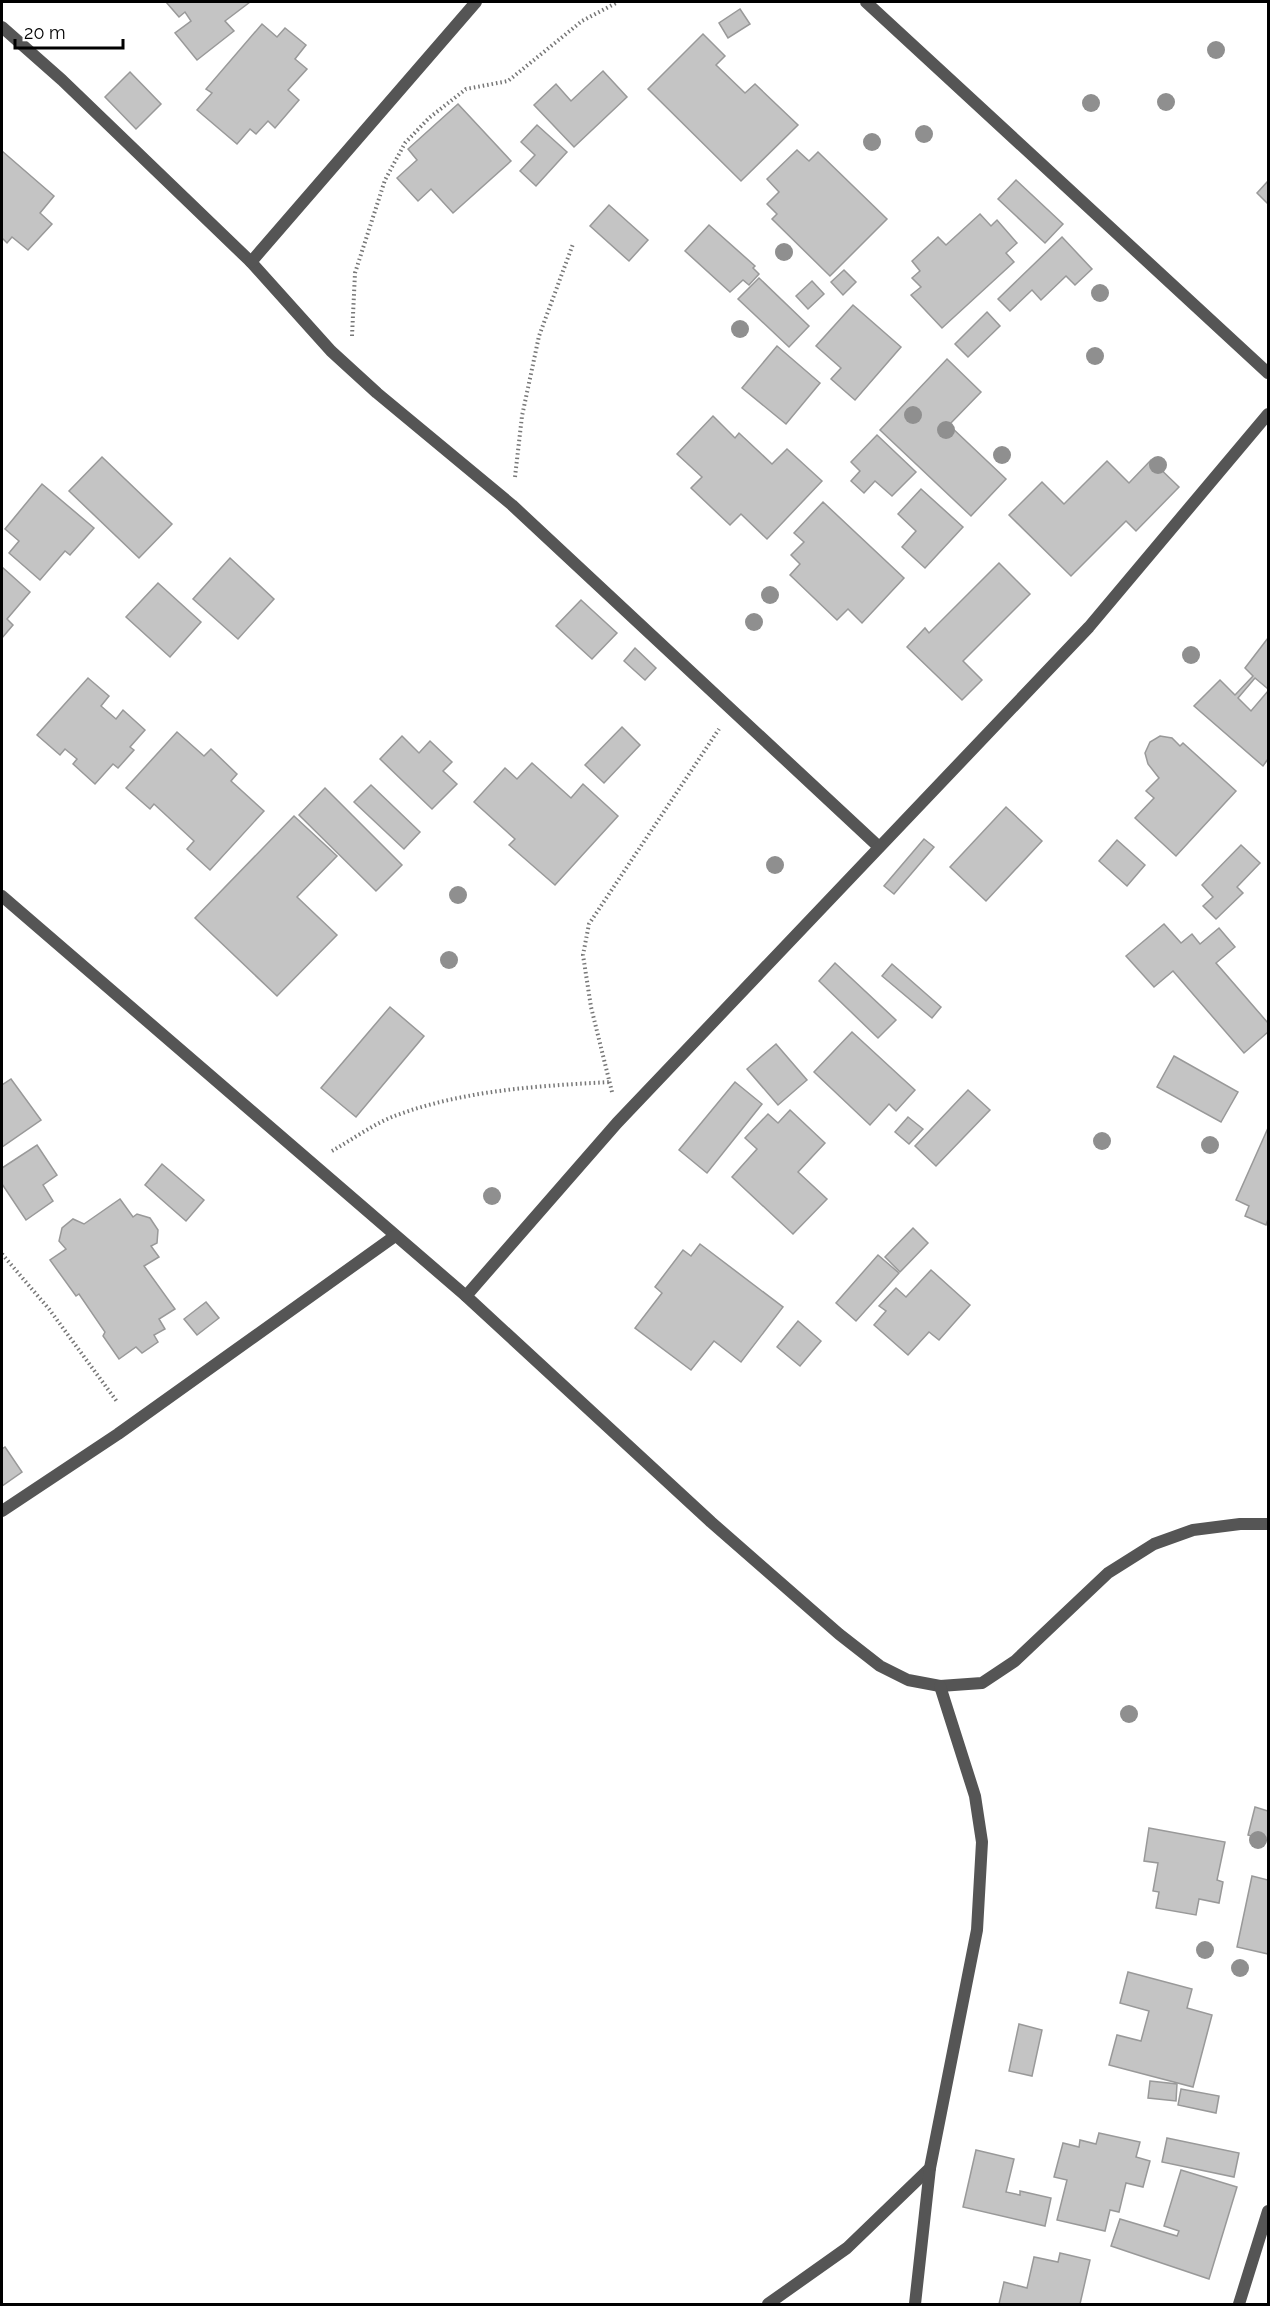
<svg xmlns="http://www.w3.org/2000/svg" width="1270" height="2306" font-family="Raleway,sans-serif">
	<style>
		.building { fill: #c4c4c4; stroke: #999; stroke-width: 1.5 }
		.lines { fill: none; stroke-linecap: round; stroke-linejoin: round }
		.path { stroke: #777; stroke-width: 4; stroke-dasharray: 1.5 3; stroke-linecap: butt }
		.street { stroke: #555; stroke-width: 12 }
		.tree { fill: #8f8f8f }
	</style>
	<rect width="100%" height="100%" fill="#fff"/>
	<g class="building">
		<polygon points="166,2 250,2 225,21 234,31 197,60 175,33 191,21 185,12 179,17"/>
		<polygon points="740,9 750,24 728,38 719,23"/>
		<polygon points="262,24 277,37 285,28 306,45 295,59 307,69 288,90 299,100 275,128 268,121 256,134 250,129 237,144 197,110 212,93 206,89"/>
		<polygon points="703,34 725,56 716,65 745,93 755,84 798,125 741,181 648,89"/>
		<polygon points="603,71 627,97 574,147 534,105 556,84 571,101"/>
		<polygon points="130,72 161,104 136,129 105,97"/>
		<polygon points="458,104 511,161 453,213 431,189 418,201 397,178 417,160 408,149"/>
		<polygon points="537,125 567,152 536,186 520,171 535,155 521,142"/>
		<polygon points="797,150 809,161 818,152 887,219 830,276 772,219 777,214 767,204 779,192 767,179"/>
		<polygon points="2,151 54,196 40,213 52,224 28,250 12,237 7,243 2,238"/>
		<polygon points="1016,180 1063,224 1045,243 998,199"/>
		<polygon points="1268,181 1268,204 1257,193"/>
		<polygon points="609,205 648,240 629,261 590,226"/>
		<polygon points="980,214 991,226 997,220 1017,243 1006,253 1014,262 942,328 911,295 921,287 912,278 920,271 912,261 938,237 946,245"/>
		<polygon points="709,225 755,266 753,268 759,274 749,285 743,280 730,292 685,251"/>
		<polygon points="1062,237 1092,269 1075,285 1066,276 1041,300 1032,290 1010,311 998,299"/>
		<polygon points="844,270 856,282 843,295 831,282"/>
		<polygon points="759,278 809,326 789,347 738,299"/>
		<polygon points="812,281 824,294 808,309 796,296"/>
		<polygon points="853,305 901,347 855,400 831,379 841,368 816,346"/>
		<polygon points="987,312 1000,326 968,357 955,344"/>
		<polygon points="777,346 820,383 786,424 742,388"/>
		<polygon points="947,359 981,392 949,425 1006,479 971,516 880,430"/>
		<polygon points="713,416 735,438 739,433 772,464 787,449 822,481 767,539 741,514 730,525 691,488 702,477 677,454"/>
		<polygon points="877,435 916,472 892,496 875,481 864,493 851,481 860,471 851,462"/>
		<polygon points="102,457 172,524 139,558 69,491"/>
		<polygon points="1151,460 1179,487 1136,531 1126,521 1071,576 1009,515 1042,482 1064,504 1107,461 1129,483"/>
		<polygon points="42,484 94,528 70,555 65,551 40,580 9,553 19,541 5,529"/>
		<polygon points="921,489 963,527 925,568 902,547 916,531 898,514"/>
		<polygon points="823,502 904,578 862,623 848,609 837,620 790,575 800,564 791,555 804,542 794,533"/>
		<polygon points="230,558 274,599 238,639 193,599"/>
		<polygon points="999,563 1030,594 963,661 982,680 962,700 907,647 925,628 929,633"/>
		<polygon points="2,567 30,592 7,619 13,625 2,638"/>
		<polygon points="158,583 201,622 170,657 126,617"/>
		<polygon points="581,600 617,633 592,659 556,626"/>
		<polygon points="1268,638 1268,689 1255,678 1238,698 1251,711 1268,691 1268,759 1263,766 1194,706 1220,680 1235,695 1253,676 1245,668"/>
		<polygon points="635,648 656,668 645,680 624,661"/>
		<polygon points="88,678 109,696 101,706 116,719 123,710 145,730 130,747 134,750 118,768 113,764 95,784 73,764 77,759 65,749 60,755 37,735"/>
		<polygon points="622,727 640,745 604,783 585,765"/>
		<polygon points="177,732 204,756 211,749 237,774 231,781 264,811 210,870 187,849 194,841 154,804 150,809 126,788"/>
		<polygon points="402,736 419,753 430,741 452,762 443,771 457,784 432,809 380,759"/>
		<polygon points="1160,736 1172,738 1180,746 1183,743 1236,791 1176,856 1135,818 1154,798 1146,791 1159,778 1148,764 1145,753 1150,742"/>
		<polygon points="532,763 571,798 583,784 618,816 555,885 509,845 515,839 474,802 505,768 517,779"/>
		<polygon points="371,785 420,832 404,849 354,802"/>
		<polygon points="325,788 402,865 376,891 299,815"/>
		<polygon points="1006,807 1042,841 986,901 950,867"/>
		<polygon points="294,816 337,856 297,897 337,935 277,996 195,918"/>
		<polygon points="924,839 934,847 894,894 884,886"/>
		<polygon points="1117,840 1145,865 1127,886 1099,861"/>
		<polygon points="1241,845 1260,863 1237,887 1243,893 1216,919 1203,906 1213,897 1202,885"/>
		<polygon points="1164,924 1181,943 1192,934 1200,944 1219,928 1235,947 1216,963 1268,1023 1268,1032 1244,1053 1173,971 1154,987 1126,956"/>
		<polygon points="835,963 896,1020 878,1038 819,981"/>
		<polygon points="892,964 941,1007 932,1018 882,976"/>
		<polygon points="390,1007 424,1036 356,1117 321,1088"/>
		<polygon points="852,1032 915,1090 896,1111 889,1104 870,1125 814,1072"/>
		<polygon points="776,1044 807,1080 778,1105 747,1069"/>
		<polygon points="1174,1056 1238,1092 1221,1122 1157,1087"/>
		<polygon points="11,1079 41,1120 2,1147 2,1085"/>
		<polygon points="735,1082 762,1104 707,1173 679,1150"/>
		<polygon points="968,1090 990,1110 936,1166 915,1146"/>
		<polygon points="790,1110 825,1143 798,1172 827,1199 793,1234 732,1177 757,1149 745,1138 768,1114 778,1123"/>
		<polygon points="908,1117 923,1129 909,1144 895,1132"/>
		<polygon points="1268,1128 1268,1219 1266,1225 1245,1216 1249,1206 1236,1200"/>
		<polygon points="37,1145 57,1175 43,1185 53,1201 26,1220 2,1184 2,1168"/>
		<polygon points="162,1164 204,1200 186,1221 145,1185"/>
		<polygon points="120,1199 133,1217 137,1214 150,1218 158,1230 157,1243 151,1246 159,1257 144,1266 175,1309 159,1319 165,1329 154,1335 158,1342 142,1353 136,1347 119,1359 103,1336 105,1332 79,1294 76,1296 50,1260 66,1249 59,1241 62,1228 73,1219 84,1224"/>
		<polygon points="913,1228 928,1243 900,1272 885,1257"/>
		<polygon points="700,1244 783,1307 741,1362 714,1341 691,1370 635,1328 662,1293 655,1287 683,1250 691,1256"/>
		<polygon points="878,1255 899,1273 856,1321 836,1303"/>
		<polygon points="931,1270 970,1305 939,1340 929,1332 908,1355 874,1325 886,1311 879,1306 896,1288 906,1297"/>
		<polygon points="206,1302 219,1318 197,1335 184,1319"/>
		<polygon points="798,1321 821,1341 800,1366 777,1347"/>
		<polygon points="5,1447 22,1472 2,1486 2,1449"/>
		<polygon points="1255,1807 1268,1811 1268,1841 1248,1835"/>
		<polygon points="1149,1828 1225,1842 1217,1880 1223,1882 1219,1903 1199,1899 1196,1915 1156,1908 1159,1892 1153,1891 1158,1863 1144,1861"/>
		<polygon points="1252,1876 1268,1880 1268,1954 1237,1947"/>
		<polygon points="1128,1972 1192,1989 1187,2008 1212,2015 1193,2087 1109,2065 1117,2035 1141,2041 1149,2011 1120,2003"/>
		<polygon points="1019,2024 1042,2030 1032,2076 1009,2071"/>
		<polygon points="1150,2081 1177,2084 1176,2101 1148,2098"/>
		<polygon points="1181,2089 1219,2096 1216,2113 1178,2105"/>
		<polygon points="1099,2133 1140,2142 1136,2157 1150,2161 1143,2187 1126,2183 1119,2212 1110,2210 1105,2231 1057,2220 1067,2180 1054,2177 1063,2143 1079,2147 1080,2140 1096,2144"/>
		<polygon points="1167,2138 1239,2153 1234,2177 1162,2162"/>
		<polygon points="976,2150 1014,2159 1006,2192 1020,2195 1020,2191 1051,2198 1045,2226 963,2207"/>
		<polygon points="1181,2170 1237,2187 1209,2279 1111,2246 1120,2219 1177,2236 1179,2231 1164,2226"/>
		<polygon points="1060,2253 1090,2260 1080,2304 999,2304 1004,2282 1027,2288 1034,2257 1058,2262"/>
	</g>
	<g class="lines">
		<g class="path">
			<polyline points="352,336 355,273 385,180 405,143 429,118 466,89 508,81 582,21 618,2"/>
			<polyline points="515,477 522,416 539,336 573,244"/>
			<polyline points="612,1092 591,1007 583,955 589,924 719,729"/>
			<path d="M332,1151C353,1139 375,1123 397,1115C466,1090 537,1086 610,1082"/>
			<polyline points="2,1254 49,1309 118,1403"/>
		</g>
		<g class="street">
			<polyline points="866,2 1268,373"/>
			<polyline points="2,27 62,80 251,262 331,351 377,393 512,505 879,847"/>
			<polyline points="251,262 476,2"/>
			<polyline points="2,896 466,1296 711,1522 839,1634 880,1666 908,1680 940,1686 982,1683 1015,1661 1108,1573 1154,1544 1193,1530 1240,1524 1268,1524"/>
			<polyline points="466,1296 617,1123 1089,627 1268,414"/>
			<polyline points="2,1511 118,1434 395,1236"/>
			<polyline points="768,2304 847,2248 930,2168 977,1930 982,1842 975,1796 940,1686"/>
			<polyline points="915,2304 930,2168"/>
			<polyline points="1239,2304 1268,2211"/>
		</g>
	</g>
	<g class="tree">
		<circle cx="1216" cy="50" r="9"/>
		<circle cx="1166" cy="102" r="9"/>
		<circle cx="1091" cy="103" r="9"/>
		<circle cx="924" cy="134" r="9"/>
		<circle cx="872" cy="142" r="9"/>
		<circle cx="784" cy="252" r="9"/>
		<circle cx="1100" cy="293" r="9"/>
		<circle cx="740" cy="329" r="9"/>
		<circle cx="1095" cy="356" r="9"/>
		<circle cx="913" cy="415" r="9"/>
		<circle cx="946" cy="430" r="9"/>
		<circle cx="1002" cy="455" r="9"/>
		<circle cx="1158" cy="465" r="9"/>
		<circle cx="770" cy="595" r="9"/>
		<circle cx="754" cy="622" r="9"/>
		<circle cx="1191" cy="655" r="9"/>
		<circle cx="775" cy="865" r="9"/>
		<circle cx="458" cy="895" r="9"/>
		<circle cx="449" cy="960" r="9"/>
		<circle cx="1102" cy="1141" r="9"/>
		<circle cx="1210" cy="1145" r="9"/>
		<circle cx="492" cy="1196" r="9"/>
		<circle cx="1129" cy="1714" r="9"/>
		<circle cx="1258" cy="1840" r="9"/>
		<circle cx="1205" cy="1950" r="9"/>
		<circle cx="1240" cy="1968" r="9"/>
	</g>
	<rect width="1270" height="2306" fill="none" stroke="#000000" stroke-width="6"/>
	<path d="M15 39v9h108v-9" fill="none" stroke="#000000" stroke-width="3"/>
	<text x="24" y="39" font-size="18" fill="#000000" stroke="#ffffff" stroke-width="4.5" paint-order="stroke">20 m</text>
</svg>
